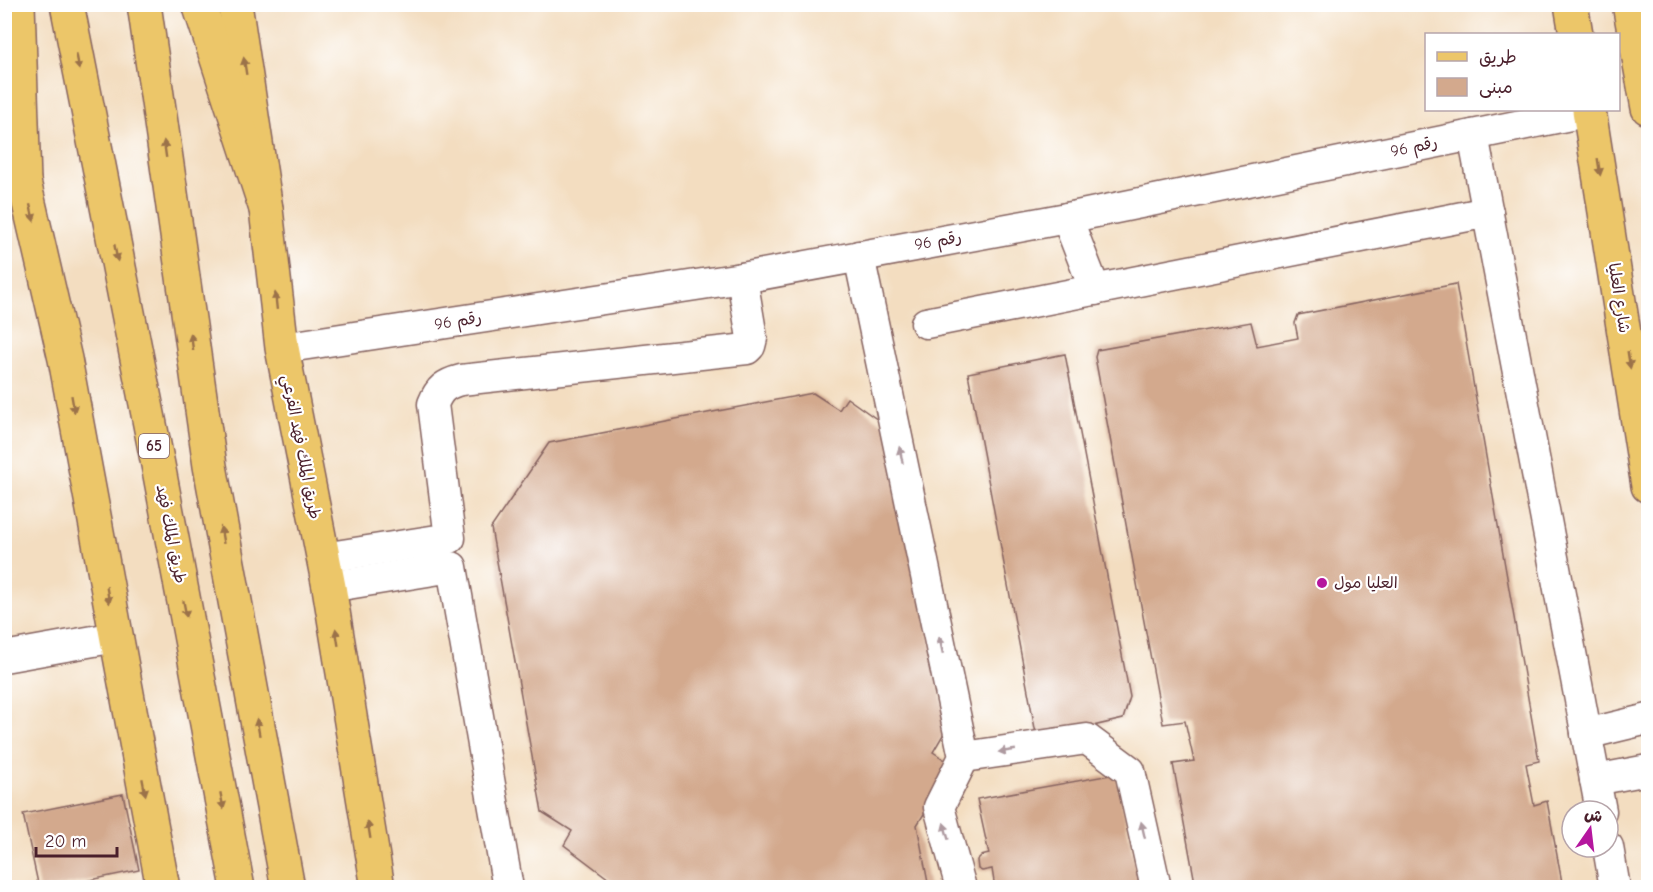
<svg xmlns="http://www.w3.org/2000/svg" width="1653" height="892" font-family="'Comic Neue','Playpen Sans Arabic',sans-serif">
	<style>
		.building { fill: #d3a98d }
		.lines { fill: none; stroke-linecap: round; stroke-linejoin: round }
		.minor-casing { stroke: #85625f; stroke-width: 33 }
		.major-casing { stroke: #85625f; stroke-width: 36 }
		.highway-casing { stroke: #85625f; stroke-width: 36 }
		.minor { stroke: #fff; stroke-width: 30 }
		.major { stroke: #ecc669; stroke-width: 33 }
		.highway { stroke: #ecc669; stroke-width: 33 }
		.oneway { fill: #9b724a }
		.oneway2 { fill: #ae9aa0 }
		.poi-dot { fill: #b5179e; stroke: #fff; stroke-width: 2 }
		.labels { text-anchor: middle; dominant-baseline: central; stroke-width: 4.5; stroke-linejoin: round; paint-order: stroke }
		.shield { fill: #fff; stroke: #80626b; stroke-width: 1.5 }
		.shield-label { font-size: 15px; font-weight: bold; fill: #4a1f2b }
		.street-label { font-size: 16px; fill: #4a1f2b; stroke: #fff }
		.poi-label { font-size: 16px; fill: #4a1f2b; stroke: #fff; text-anchor: start }
	</style>
	<rect width="100%" height="100%" fill="#fff"/>
	<filter id="ink" filterUnits="userSpaceOnUse"><feTurbulence type="fractalNoise" baseFrequency=".0167" numOctaves="2"/><feDisplacementMap in="SourceGraphic" scale="12" xChannelSelector="R" yChannelSelector="G"/><feConvolveMatrix kernelMatrix="1 2 1 2 8 2 1 2 1" color-interpolation-filters="sRGB"/></filter>
	<filter id="wash" filterUnits="userSpaceOnUse"><feTurbulence type="fractalNoise" baseFrequency=".008" numOctaves="4" result="noise"/><feDisplacementMap in="SourceGraphic" scale="24" xChannelSelector="R" yChannelSelector="G"/><feGaussianBlur stdDeviation="1.35" result="paint"/><feColorMatrix in="noise" values="0 0 0 0 0 0 0 0 0 0 0 0 0 0 0 0 0 1.4 0 .05"/><feComposite in="paint" operator="in"/></filter>
	<g filter="url(#wash)">
		<rect width="100%" height="100%" fill="#f3ddc0"/>
		<g id="blocks">
			<g class="building">
				<polygon points="1456,284 1539,761 1526,764 1534,805 1547,801 1563,888 1196,888 1173,764 1194,761 1185,721 1163,724 1095,357 1097,350 1251,322 1257,346 1298,338 1295,323 1298,315"/>
				<polygon points="1065,354 1130,697 1123,719 1037,739 968,373"/>
				<polygon points="813,393 839,410 847,398 892,430 947,728 933,752 954,766 917,825 929,888 621,888 564,845 572,831 542,812 491,528 549,443"/>
				<polygon points="1116,774 1140,888 995,888 992,869 982,871 978,869 977,860 981,856 989,854 977,799"/>
				<polygon points="123,794 139,870 52,888 39,888 23,814"/>
			</g>
		</g>
	</g>
	<g filter="url(#ink)">
		<use href="#blocks" fill-opacity="0" stroke="#85625f" stroke-width="1.5"/>
		<g class="lines">
			<g class="minor-casing">
				<g id="minor">
					<polyline points="1473,135 1601,811"/>
					<polyline points="1067,218 1095,290"/>
					<polyline points="859,256 964,757 939,807 961,888"/>
					<polyline points="926,323 1488,212"/>
					<polyline points="282,348 742,278 1067,218 1590,111"/>
					<path d="M323,558L450,538L433,404C439,389 445,384 461,380L747,349L750,346L752,338L742,278"/>
					<polyline points="329,587 452,567 508,888"/>
					<polyline points="4,657 116,637"/>
					<polyline points="1586,734 1648,719"/>
					<polyline points="964,757 1087,739 1130,771 1156,888"/>
					<polyline points="1595,780 1648,770"/>
					<polyline points="1608,847 1615,888"/>
				</g>
			</g>
			<g class="major-casing">
				<g id="major">
					<polyline points="235,4 266,209 282,348 329,587 378,888"/>
					<polyline points="1571,4 1576,34"/>
					<polyline points="1629,4 1648,108"/>
					<polyline points="4,95 65,359 163,888"/>
					<polyline points="1589,110 1648,486"/>
				</g>
			</g>
			<g class="highway-casing">
				<g id="highway">
					<polyline points="18,4 24,181"/>
					<polyline points="67,4 160,475 238,888"/>
					<polyline points="144,4 210,466 288,888"/>
					<polyline points="199,4 266,209"/>
				</g>
			</g>
			<use href="#minor" class="minor"/>
			<use href="#major" class="major"/>
			<use href="#highway" class="highway"/>
		</g>
		<defs><path id="oneway-solid" d="M-6-.8H1V-3.2L6.5 0L1 3.2V.8H-6Z" transform="scale(1.5)"/></defs>
		<g class="oneway">
			<use href="#oneway-solid" transform="translate(78 62) rotate(79)"/>
			<use href="#oneway-solid" transform="translate(245 66) rotate(-99)"/>
			<use href="#oneway-solid" transform="translate(165 149) rotate(-98)"/>
			<use href="#oneway-solid" transform="translate(1599 167) rotate(81)"/>
			<use href="#oneway-solid" transform="translate(32 213) rotate(77)"/>
			<use href="#oneway-solid" transform="translate(116 253) rotate(79)"/>
			<use href="#oneway-solid" transform="translate(276 301) rotate(-96)"/>
			<use href="#oneway-solid" transform="translate(192 342) rotate(-98)"/>
			<use href="#oneway-solid" transform="translate(1629 360) rotate(81)"/>
			<use href="#oneway-solid" transform="translate(73 404) rotate(80)"/>
			<use href="#oneway-solid" transform="translate(222 535) rotate(-100)"/>
			<use href="#oneway-solid" transform="translate(108 595) rotate(80)"/>
			<use href="#oneway-solid" transform="translate(185 609) rotate(79)"/>
			<use href="#oneway-solid" transform="translate(337 637) rotate(-99)"/>
			<use href="#oneway-solid" transform="translate(258 727) rotate(-100)"/>
			<use href="#oneway-solid" transform="translate(144 787) rotate(79)"/>
			<use href="#oneway-solid" transform="translate(222 801) rotate(79)"/>
			<use href="#oneway-solid" transform="translate(369 830) rotate(-99)"/>
		</g>
		<g class="oneway2">
			<use href="#oneway-solid" transform="translate(901 455) rotate(-102)"/>
			<use href="#oneway-solid" transform="translate(941 645) rotate(-102)"/>
			<use href="#oneway-solid" transform="translate(1007 751) rotate(172)"/>
			<use href="#oneway-solid" transform="translate(1143 830) rotate(-103)"/>
			<use href="#oneway-solid" transform="translate(946 831) rotate(-106)"/>
		</g>
	</g>
	<circle class="poi-dot" cx="1322" cy="583" r="6"/>
	<g class="labels">
		<rect class="shield" x="139" y="434" width="30" height="24" rx="4.5"/>
		<g class="shield-label">
			<text x="154" y="446">65</text>
		</g>
		<g class="street-label">
			<text transform="translate(1414 147) rotate(-12)">رقم 96</text>
			<text transform="translate(938 241) rotate(-10)">رقم 96</text>
			<text transform="translate(1619 298) rotate(81)">شارع العليا</text>
			<text transform="translate(458 321) rotate(-9)">رقم 96</text>
			<text transform="translate(301 447) rotate(79)">طريق الملك فهد الفرعي</text>
			<text transform="translate(171 534) rotate(79)">طريق الملك فهد</text>
		</g>
		<g class="poi-label">
			<text x="1334" y="583">العليا مول</text>
		</g>
	</g>
	<rect width="1653" height="892" fill="none" stroke="#fff" stroke-width="24"/>
	<rect x="1425" y="33" width="195" height="78" fill="#ffffff" stroke="#b7a5aa" stroke-width="1.5"/>
	<rect x="1437" y="52" width="30" height="9" fill="#ecc669" stroke="#b7a5aa" stroke-width="1.5"/>
	<text x="1479" y="63" font-size="18" fill="#4a1f2b">طريق</text>
	<rect x="1437" y="78" width="30" height="18" fill="#d3a98d" stroke="#b7a5aa" stroke-width="1.5"/>
	<text x="1479" y="93" font-size="18" fill="#4a1f2b">مبنى</text>
	<g transform="translate(1590 829) rotate(14)"><circle r="28" fill="#ffffff" stroke="#b7a5aa" stroke-width="1.5"/>
	<path d="M0-4.5L10 22L0 15L-10 22Z" fill="#b5179e"/>
	<text y="-9" font-size="16" font-weight="bold" text-anchor="middle" fill="#4a1f2b">ش</text>
	</g>
	<path d="M36 847v9h81v-9" fill="none" stroke="#4a1f2b" stroke-width="3"/>
	<text x="45" y="847" font-size="18" fill="#4a1f2b" stroke="#ffffff" stroke-width="4.5" paint-order="stroke">20 m</text>
</svg>
